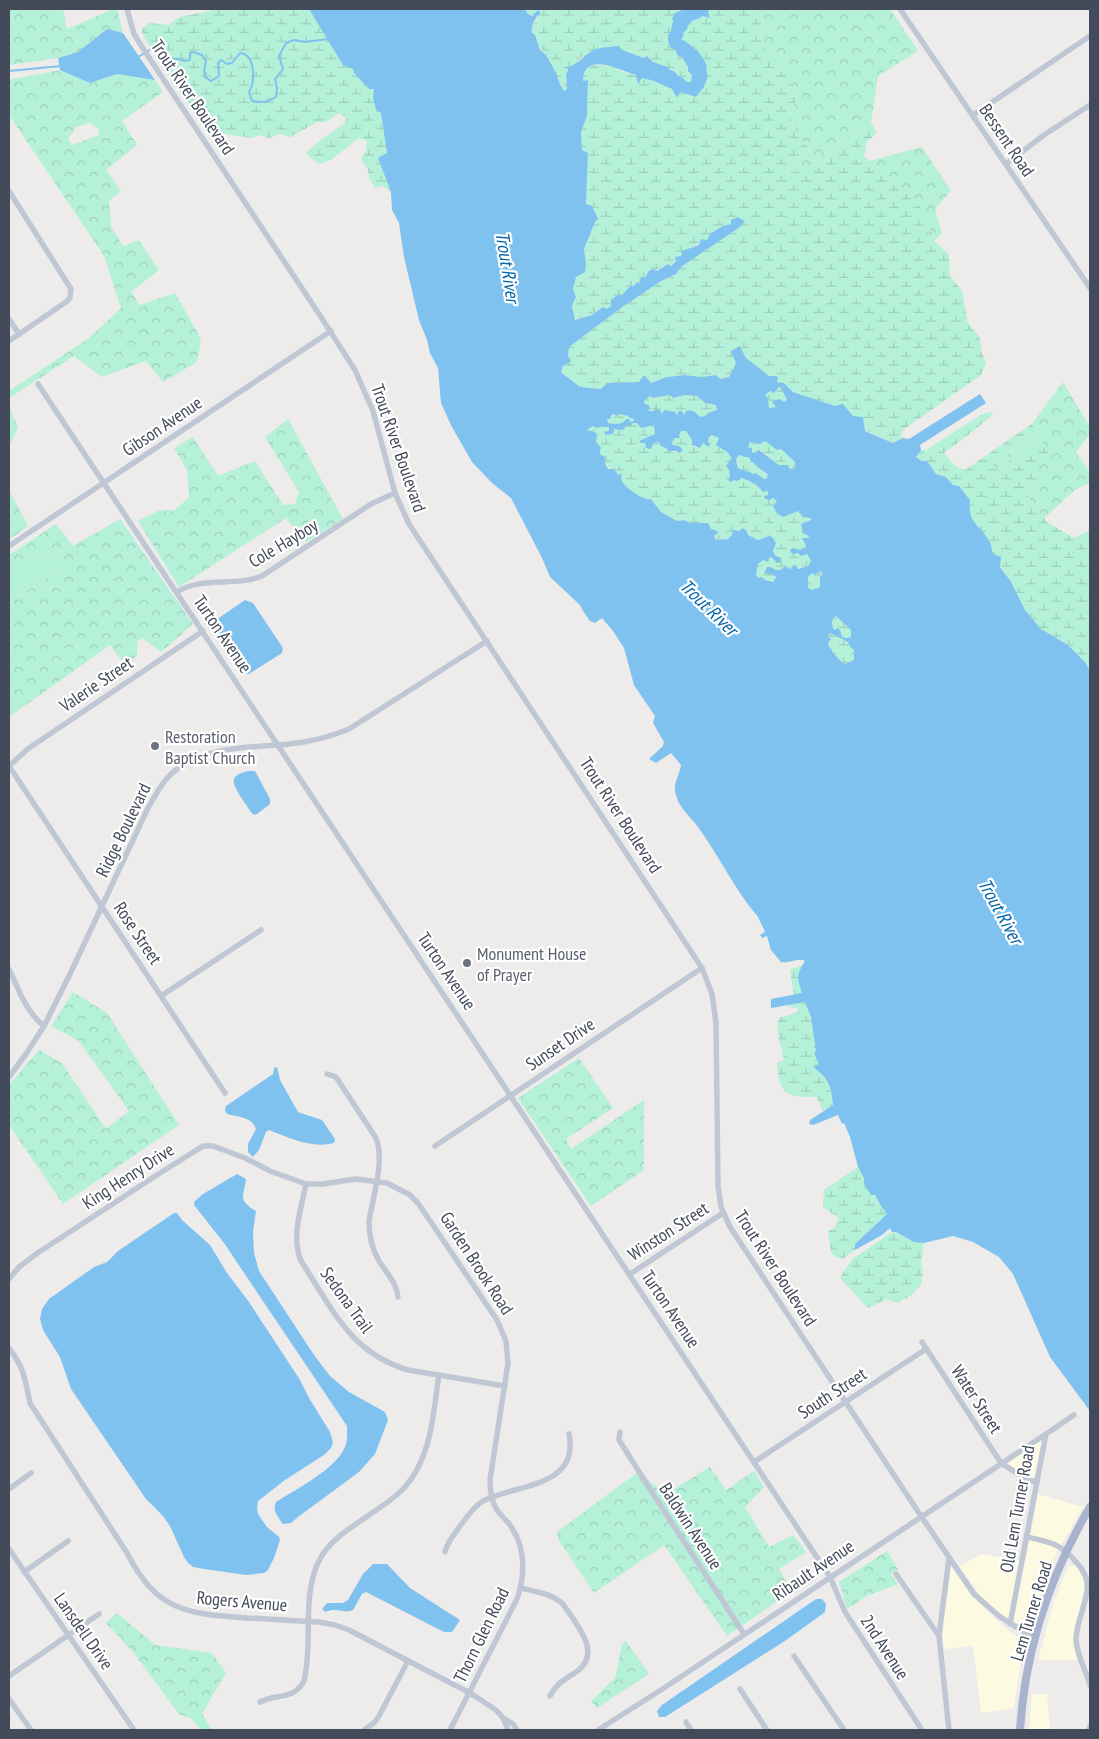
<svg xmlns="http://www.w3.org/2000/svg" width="1099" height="1739" font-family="'PT Sans Narrow',sans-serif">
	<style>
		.commercial { fill: #fcfae1 }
		.grass { fill: #b5f0d8 }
		.forest { fill: url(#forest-crowns); fill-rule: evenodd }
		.wetland { fill: url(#wetland-marsh) }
		.water { fill: #7fc2f0; fill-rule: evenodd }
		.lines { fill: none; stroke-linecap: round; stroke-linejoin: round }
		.stream { stroke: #7fc2f0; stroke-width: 2 }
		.minor { stroke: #c0c7d4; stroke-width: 5.5 }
		.major { stroke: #a8b3cd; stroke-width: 8 }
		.worship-dot { fill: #6b7280; stroke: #fff; stroke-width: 2 }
		.labels { text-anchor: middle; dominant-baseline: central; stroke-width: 4.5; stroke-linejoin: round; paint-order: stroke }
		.street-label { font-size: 18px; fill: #434a59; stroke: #fff }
		.worship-label { font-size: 18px; fill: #5b616d; stroke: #fff; text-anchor: start }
		.water-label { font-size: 19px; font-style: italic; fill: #0466ab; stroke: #fff }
	</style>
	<defs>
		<pattern id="forest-crowns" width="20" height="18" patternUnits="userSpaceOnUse" patternTransform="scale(1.25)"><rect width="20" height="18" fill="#b5f0d8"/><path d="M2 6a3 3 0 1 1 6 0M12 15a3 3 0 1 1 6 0" fill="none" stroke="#9dcfbc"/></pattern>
		<pattern id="wetland-marsh" width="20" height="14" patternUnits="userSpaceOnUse" patternTransform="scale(1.25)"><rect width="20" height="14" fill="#b5f0d8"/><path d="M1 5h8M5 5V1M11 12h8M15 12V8" fill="none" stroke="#9dcfbc"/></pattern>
	</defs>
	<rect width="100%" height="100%" fill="#eeebeb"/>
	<g class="commercial">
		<polygon points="1042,1440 1034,1478 1016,1471 1008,1464 1009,1460"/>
		<polygon points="1038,1494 1083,1507 1056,1554 1040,1594 1030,1624 1026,1627 1007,1618 992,1607 979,1594 959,1566 982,1554 1025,1562"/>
		<polygon points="1069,1565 1078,1567 1084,1577 1085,1587 1074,1634 1074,1645 1078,1660 1038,1660 1054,1601"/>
		<polygon points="951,1567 972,1596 981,1605 1005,1628 1024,1641 1014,1708 981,1713 973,1646 944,1649 942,1630"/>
		<polygon points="1032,1694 1047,1694 1050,1730 1029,1730"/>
	</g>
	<polygon class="grass" points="37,551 60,560 63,570 9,601 9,570"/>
	<g class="forest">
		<polygon points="9,9 63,9 67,29 113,9 117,9 123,33 107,29 78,52 58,58 9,65"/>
		<polygon points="762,9 890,9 918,51 878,76 871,123 795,172 788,174 790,164 810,149 798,136 789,113 796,102 793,79 767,54 760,35"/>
		<path d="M60,70L90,83L117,74L155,80L163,92L122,121L137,145L106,170L121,191L109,201L111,227L123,246L139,240L159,270L131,292L140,305L175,293L201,339L197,362L163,382L146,361L102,377L74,356L9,398V391L89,338L121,308L104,256L9,115V80ZM90,123L99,129V135L72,145L68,139L76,127Z"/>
		<polygon points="867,142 864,156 869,161 922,147 951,191 935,209 942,233 934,241 929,222 850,156"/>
		<polygon points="1063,382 1090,427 1090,434 1076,452 1090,473 1090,483 1075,490 1044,518 1024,491 1030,485 1041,483 1038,465 1043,443 1033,446 995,470 992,465 1032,439 1037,431 1032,424"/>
		<polygon points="9,407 18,427 9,447"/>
		<polygon points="288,419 343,519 306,542 286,518 179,587 138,521 160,510 173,511 189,498 187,470 174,448 193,437 218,476 255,461 283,505 295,504 299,492 265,437"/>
		<polygon points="9,490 28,526 9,540"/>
		<polygon points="120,519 193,624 161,652 142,638 137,642 137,656 125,665 110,645 9,717 9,601 63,570 60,560 37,551 9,570 9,555 56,524 73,546"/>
		<polygon points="73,992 107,1013 179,1125 63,1204 9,1125 9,1085 39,1050 62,1063 106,1129 129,1111 79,1041 51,1026"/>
		<polygon points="579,1058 613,1108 566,1139 571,1149 644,1100 644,1170 591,1206 518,1098"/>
		<polygon points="710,1467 726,1490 754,1471 764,1487 745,1507 769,1547 793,1535 806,1552 779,1569 792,1591 727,1636 664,1545 594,1593 559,1541 557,1532 638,1472 666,1494"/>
		<polygon points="887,1551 898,1569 891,1574 898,1584 867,1596 847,1609 839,1582"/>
		<polygon points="117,1613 155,1645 212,1653 226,1673 202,1714 212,1730 201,1730 191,1718 180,1715 133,1652 106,1623"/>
		<polygon points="626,1641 649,1674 597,1708 591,1701 615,1678 622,1644"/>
	</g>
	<g class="wetland">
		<polygon points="213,9 309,9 333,46 353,69 375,89 381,112 387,153 379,159 391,192 383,186 375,188 369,178 368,170 361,159 366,150 367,141 359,138 332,159 320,164 312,159 306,153 319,141 344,124 346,118 339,113 326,122 317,122 291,137 280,134 269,138 260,135 252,138 218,133 209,114 192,107 174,84 147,42 141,30 149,23 168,25 180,17 209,11"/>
		<path d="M525,9H681L682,10L674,16C672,28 669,41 677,51C681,58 688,63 688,71L692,75V81L687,82L682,77L678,76L674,71L670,70L668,67L653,62L647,56L644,58L622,50L582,57L566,74L567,89L562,92V86C557,81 557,74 553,69C546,55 534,43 531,27C536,23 536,17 541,13L532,16L528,14Z"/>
		<path d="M710,9H762L760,35L767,53L793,79L796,102L789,113L798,136L810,149L790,164L788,173L795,172L871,123L877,133L851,156L874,169L918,204L929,222L934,241L949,254L950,276L962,291L968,323L980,338L981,351L986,363L981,375L903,430L901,436L903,438L893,443L865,430L863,418L853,417L843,405L835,406L793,392L784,383L776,382L746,358L740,346L736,363L729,377L720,379L716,375L701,377L685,375L667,377L651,383L639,382L607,383L602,389L580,387L561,371L568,356L569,347L621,308L661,281L676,274L681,267L740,227C721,221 720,231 707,241C702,245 697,244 692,247C684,251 677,259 671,266L668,264L648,275L634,286H630L622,295H618L612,300L611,306L607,309L603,307L592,315L575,320L572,306L576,297L573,289L576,277L586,263L584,249L595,222L586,204L588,153L582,150L581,132L587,116L588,80L583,82C584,64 593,63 608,66C614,67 618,68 623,72L654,79L659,83H663L666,87L672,89L677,98L679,92L696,97L704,87L708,76C706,74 707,71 707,68C705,56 690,44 681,39L683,36V33L688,28L687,27L692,21L700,18L702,16L710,18L708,11Z"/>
		<polygon points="778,387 781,388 787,400 776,407 769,408 765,395 770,391"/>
		<polygon points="671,395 673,398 685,395 697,396 705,403 716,405 718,410 708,413 707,415 701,417 685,414 676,415 675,412 668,412 662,415 654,411 647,411 650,409 649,405 645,405 644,401 650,396 653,398"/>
		<polygon points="991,412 993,414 976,429 944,453 955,466 965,470 1032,424 1037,431 1032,439 992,465 995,470 1033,446 1043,442 1048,452 1038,465 1044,479 1041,483 1030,485 1024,491 1047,522 1074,538 1090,530 1090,671 1085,662 1068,645 1041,629 1025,610 1010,580 993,554 989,540 977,526 969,512 970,500 959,486 953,485 946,477 936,474 927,461 922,461 916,456 921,450 926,450 982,414"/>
		<polygon points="614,414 628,416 634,419 634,421 620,424 608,423 607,420"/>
		<path d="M633,423L654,424L656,434L643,440L645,443L653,447L654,443L659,442L672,452L683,451L679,446L673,445L672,440L679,436L681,431H686L692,440L694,447L699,448L703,442L706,444L709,437L713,435L720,438L716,445L727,452L732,458L729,470L730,478C744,478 754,480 763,492L768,491V496L810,517L809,535L805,548L798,553L807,554L811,561L808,566L792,569L785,566L779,570H775L774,575L776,577L772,582L759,578L756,575L758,564L763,560L768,559L769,556L775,560L776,556L769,536L758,540L740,531L728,539L716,540L714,537L718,533L711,529L708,523H690L684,520L677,521L661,512L651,499C643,501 626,489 622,482C621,480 621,476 621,473L618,475C606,467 594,451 597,435L595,432L587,430L593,426L609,427V431L606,435L614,429Z"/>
		<polygon points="765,441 781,449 795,462 795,468 790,469 788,465 779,465 760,450 754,453 747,447 750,442 760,444"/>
		<polygon points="739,455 745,457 749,456 758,469 763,470 768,475 766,479 764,479 738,468 738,463 736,459"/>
		<polygon points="820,571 823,574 820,577 820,587 812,591 808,588 808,577 812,573"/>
		<polygon points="836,615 851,630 851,637 847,638 842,637 840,633 834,631 831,625"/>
		<path d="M830,633L848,642L850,647L854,650V660L845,664C839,660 829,649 828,643L831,639L828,636Z"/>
		<polygon points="803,965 800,970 802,993 794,995 790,970"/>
		<path d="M805,1001L811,1017L817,1051L814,1053L819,1065L814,1068C829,1079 831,1086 833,1105L823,1111L817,1097C787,1097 779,1096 777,1063L784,1060C781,1045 775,1032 779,1018L798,1012V1008L789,1007L788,1005Z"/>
		<polygon points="858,1167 881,1206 888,1214 855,1244 855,1250 844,1258 836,1257 831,1252 828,1232 835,1227 839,1218 823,1207 824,1190"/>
		<path d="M892,1232C904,1233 912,1241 924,1243L921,1262L923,1271L921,1285L908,1298L902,1299L899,1303L886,1299L868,1308L840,1278L852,1259Z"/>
	</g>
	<g class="water">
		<path d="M309,9H525L528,14L532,16L538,10L541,13C535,17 531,26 532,33L535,35L540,50L546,55L555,71L560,84L563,89V91L567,89L566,74L568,71L567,67C578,65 584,55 594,50C601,47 610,47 618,46L622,50L644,58L647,56L653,62L668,67L670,70L674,71L678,76L682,77L687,82H691L692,75L688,71V67L682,57H679L675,50L671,48C668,43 666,36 671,31L673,21L672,18L674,16L673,14L682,10L681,9H710L708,12L710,18L702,16L700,18L692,21L687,27L688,28L683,33L684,35L681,39C690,44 702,53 706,64C708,69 705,71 708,76L704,87L696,97L680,92L677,98L672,89C662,85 655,80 642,78L638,84L636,75C620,71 584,50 583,81L588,80L587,116L581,132L582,150L588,153L586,204L592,206L598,219L595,222L584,249L586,263L585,272L576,277L573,289L576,297L572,306L575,320L592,315L603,307L607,309L611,306V300L618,295H622L630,286H634L637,282L639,283L641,277L645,278L649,271L653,269L657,271L668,264L671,266L676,261L675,257L681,256L682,251L699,245L701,239L707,240L710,234L723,226L731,224V220L738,217L744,221L740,227L681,267L676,274L661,281L621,308L569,347L568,356L571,361L563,366L561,372L580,387L601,389L607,383L639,382L644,375L651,383L667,377L685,375L701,377L716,375L720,379L729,377L736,363L731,351L740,346L746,358L769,376H776L778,377L777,382L784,383L793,392L835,406L843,404L853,416L863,417L865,431L893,443L903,438L909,439L980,394L986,403L920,445L921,450L916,457L922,461H927L936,474L946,477L953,485L959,486L970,500C968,523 977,522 988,539C991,543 992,549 993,554L1001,557L1000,567L1010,580L1025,610L1041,629L1068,645L1085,662L1090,671V1411L1050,1357L1013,1274L999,1257L973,1242L953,1236L924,1243L914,1242L896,1232H892L890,1228L882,1235L855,1250V1244L887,1214L881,1206L875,1195H871L864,1184V1178L858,1167L850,1137L844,1123L842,1124L838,1115L813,1125L809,1124L810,1120L833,1105C831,1085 829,1079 813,1067L819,1065L814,1053L816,1051L811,1017L805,1002L771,1008V999L802,993C797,977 796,976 805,961C798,957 789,964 781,962L771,950L767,936L762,938L760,935L765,932L758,917C735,890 719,856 698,827C690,816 679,808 676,795C672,784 680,775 681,765L671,753L656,763L649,759L663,746L664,742L653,723L655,716L634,685L624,648L613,631L602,618L595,623L590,621L583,611L580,605L550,577L542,558L511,498L492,483L472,462L452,427L441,403L438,368L430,353L427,340L419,320L404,257L399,223L392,210L391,192L378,158L387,153L381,113L376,110L373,98L374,89H369L354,73L353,69L343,65ZM779,387L781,388L787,400L784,402L780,399L772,401V402L776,407L769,408L768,398L765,395L770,391L774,393ZM670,395L673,398L685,395L697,396L705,403L716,405L717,410L708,413L707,415L701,417C694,414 697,409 686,411L684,415L682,411H679L677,415L675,412L664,410L662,414L660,410L655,409L654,411H648L650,409L649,405L645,404L644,401L650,396L653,398ZM613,414L617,416L619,414L628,416L630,418L634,419V421L630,422L629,419H626C623,425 614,424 608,423L607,420L611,418V416ZM633,423H637L641,428L654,425L655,434L639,441L641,443H645L646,448L651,449L654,443L659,442L661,446L666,448L668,451H676L680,453L683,450L679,446L673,445L672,442L675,438H680L679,436L681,431H686L692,440V445L700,448L703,442L708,447L710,445L708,442L709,437L712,435L719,438L716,445L727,452L732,458L726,466L729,470L730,478L728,479L730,482L735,480L737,481L742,478C750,481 757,484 763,492L768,491V495L764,496L765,499L770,500L773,498L777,501L773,506L776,512L783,517L798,511L803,517L810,518L811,520L801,524L803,533L809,536L808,538H802L806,545L805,548L801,550L793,548L790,550L792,554L798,553L801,556L807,554L811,561L808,566L798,569L796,565L792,566L791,569L785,566L780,570H775L771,567H767L764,573L774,575L776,577L773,582L765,580L762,577L759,578L756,575L758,564L763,560L768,562L770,556L777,563L781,562V558L776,556L773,551L776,543L772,537L769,536L758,540L748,535L746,530L742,528L740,531L733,530L732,535L728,539L716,540L714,536L718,533L717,531L711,529L708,523H690L684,520L677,521L661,512L651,499C644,501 625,488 622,481C621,479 622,476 621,473L618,475L614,469H608L605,463V457L600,454V450L601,448L596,442L597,435L595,432L587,430L593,426L597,428L600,427H609V431L604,432L606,435L613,434L614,429L623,430L627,425L630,426ZM765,441L777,450L781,449L795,462V468L790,469L788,465H779L759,450L754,453L752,452V448L748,447L750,442L760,444ZM739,455L745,457H749L751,462H753C758,470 763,469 768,475L766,479H764L756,473L753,474C748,470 743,471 738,468L736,459ZM820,571L823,574L820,577V587L812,590L808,588V577L812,573L815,575ZM836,616L851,630V637L847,638L842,637L840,630L838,628L834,630C831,624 831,620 836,616ZM830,633L848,642L850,647L854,650V660L845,664C839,660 829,649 828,643L831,639L828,636Z"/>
		<polygon points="107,29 123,33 155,80 117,74 90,83 60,70 58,58 78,52"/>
		<polygon points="245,600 253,603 283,648 282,653 249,674 241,673 215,633 216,620"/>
		<path d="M248,771H255L270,799V804L257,814L254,815L251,812C247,805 231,786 234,779C236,774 244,772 248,771Z"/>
		<path d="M277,1067L280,1080L298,1112L322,1120L335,1139L334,1143C312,1149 290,1138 269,1130L266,1132L259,1150L253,1157L248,1152V1144L256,1129C252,1117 239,1117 227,1114L225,1110L226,1106L273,1074L274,1068Z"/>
		<path d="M237,1174L246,1179C244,1196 237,1200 256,1211L253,1232L254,1253L259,1271L314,1355L330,1376L349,1392L385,1412L388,1420L375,1454L359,1472L298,1517L291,1523L283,1524C278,1517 272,1511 276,1502C295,1490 335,1469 344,1449C348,1443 347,1433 347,1426L224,1243L194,1205V1202L203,1194Z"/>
		<polygon points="174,1213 177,1213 182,1220 210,1245 227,1273 249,1302 300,1380 309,1398 330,1432 333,1442 331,1448 324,1455 285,1480 258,1501 257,1507 258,1514 267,1527 279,1537 280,1540 274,1558 268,1570 264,1573 246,1575 204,1569 193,1567 188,1563 184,1557 170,1526 163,1516 146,1499 71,1389 60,1357 43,1330 40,1319 42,1309 49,1299 94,1267 107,1262 118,1251"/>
		<path d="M373,1564H387L410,1588L460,1620L452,1632H444L366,1592L362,1594L353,1610C344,1614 335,1607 326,1612L322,1609L327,1603H343L348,1600L363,1574Z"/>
		<polygon points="816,1599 822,1599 826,1604 825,1612 785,1641 665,1717 659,1717 657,1711 662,1705"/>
	</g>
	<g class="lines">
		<g class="stream">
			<path d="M138,57L151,49L160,50C167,63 174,56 185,61L190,60V53L193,52L202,55L206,61L204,71L205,77L211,81L219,76L218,63L221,60L227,64L232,63L240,53C255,54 256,82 249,92L252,101C262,103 268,102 276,97L277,88L275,79L283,69L279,56L286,43L294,40L305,42L328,39"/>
			<polyline points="9,71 61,66"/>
		</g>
		<g class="minor">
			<polyline points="127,9 134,34 144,50 321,317 355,370 373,411 395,493 409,524 702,968 712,994 716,1023 718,1186 721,1207 730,1227 921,1516 974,1594 999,1616 1035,1639"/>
			<polyline points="900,9 1090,288"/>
			<polyline points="973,115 1090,36"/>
			<polyline points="1006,164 1044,135 1090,105"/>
			<polyline points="9,191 71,289 70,298 66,302 9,341"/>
			<polyline points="9,319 19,334"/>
			<polyline points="38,384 830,1577 845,1612 922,1730"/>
			<polyline points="9,546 331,331"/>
			<path d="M177,592C202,576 235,587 262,576L371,504L395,493"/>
			<polyline points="203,631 29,748 9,766 225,1093"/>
			<path d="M9,969C18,988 26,1012 44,1026"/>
			<polyline points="161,996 261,930"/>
			<path d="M327,1074L336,1077L376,1138C385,1160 373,1197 369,1221C369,1234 371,1247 378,1259C385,1272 397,1282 398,1297"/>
			<path d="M9,1077L26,1054L44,1026L70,974L148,808C155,796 161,783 172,773C205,745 249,748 289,744C310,742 330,737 349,729L487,641"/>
			<polyline points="435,1146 702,968"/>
			<path d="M306,1184C301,1209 291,1237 301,1261C332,1308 350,1353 408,1370L505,1386"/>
			<polyline points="630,1274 723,1213"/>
			<path d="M9,1279L19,1267L39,1252L157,1175L203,1146H213L245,1158L270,1171L306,1184H323L356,1179L387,1183L410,1195L418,1203L497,1320L506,1341L508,1363L490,1480C490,1491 491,1501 497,1510C502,1517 508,1521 512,1528C526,1550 525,1575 517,1599L450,1730"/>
			<polyline points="922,1342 1001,1463 1026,1479 1036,1482"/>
			<path d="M9,1348C24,1368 25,1378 30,1403L127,1553C157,1611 186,1614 247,1618C271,1619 295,1621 319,1622L335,1625L349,1630L470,1693L496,1710L503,1718L513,1724L517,1730"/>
			<polyline points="620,1432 619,1440 650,1489 744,1634"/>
			<polyline points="754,1462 926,1349"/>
			<polyline points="9,1489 31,1473"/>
			<path d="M1027,1537C1051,1542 1061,1544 1077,1563C1084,1571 1089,1580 1087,1591C1085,1608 1076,1623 1076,1640C1077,1656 1086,1670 1090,1685"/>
			<polyline points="9,1549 134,1730"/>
			<path d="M445,1552C447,1542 454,1535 460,1526C467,1517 473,1507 483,1501C515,1484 580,1488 569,1434"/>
			<polyline points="949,1558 939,1636 949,1730"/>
			<polyline points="24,1572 68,1541"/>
			<polyline points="896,1574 939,1636"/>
			<path d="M521,1588C536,1592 551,1593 563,1604C575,1623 604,1653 576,1672C565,1679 556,1684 550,1696"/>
			<polyline points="1010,1624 1046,1434 1074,1415"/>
			<polyline points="794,1656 844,1730"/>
			<polyline points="9,1676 99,1614"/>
			<polyline points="740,1689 767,1730"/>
			<polyline points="9,1699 31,1730"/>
			<path d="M260,1702C277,1693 293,1701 304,1681C314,1641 300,1594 321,1557C333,1537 354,1526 372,1513C384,1505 396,1497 405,1487C432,1456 433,1413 439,1375"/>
			<polyline points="503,1718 508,1730"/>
			<polyline points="686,1722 691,1730"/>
			<polyline points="364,1730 374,1723 379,1716 408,1661"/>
			<polyline points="598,1730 664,1688 1046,1434"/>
			<polyline points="1089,1730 1090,1726"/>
		</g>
		<path class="major" d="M1020,1730C1025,1651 1050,1575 1090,1507"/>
	</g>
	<g class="worship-dot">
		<circle cx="155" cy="746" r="5"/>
		<circle cx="467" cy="963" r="5"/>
	</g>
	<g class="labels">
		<g class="street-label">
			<text transform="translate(193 97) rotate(56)">Trout River Boulevard</text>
			<text transform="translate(1007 140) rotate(56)">Bessent Road</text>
			<text transform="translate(162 426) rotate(-34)">Gibson Avenue</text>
			<text transform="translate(399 448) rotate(71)">Trout River Boulevard</text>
			<text transform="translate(283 543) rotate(-31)">Cole Hayboy</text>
			<text transform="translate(223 634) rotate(56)">Turton Avenue</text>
			<text transform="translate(96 684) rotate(-34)">Valerie Street</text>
			<text transform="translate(621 815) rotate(57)">Trout River Boulevard</text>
			<text transform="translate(123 830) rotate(-64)">Ridge Boulevard</text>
			<text transform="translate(138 933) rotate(56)">Rose Street</text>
			<text transform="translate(447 971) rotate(56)">Turton Avenue</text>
			<text transform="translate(560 1044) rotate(-34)">Sunset Drive</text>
			<text transform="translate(128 1176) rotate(-33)">King Henry Drive</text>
			<text transform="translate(668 1231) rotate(-33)">Winston Street</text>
			<text transform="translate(477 1263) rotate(57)">Garden Brook Road</text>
			<text transform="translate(776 1268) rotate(57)">Trout River Boulevard</text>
			<text transform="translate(347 1300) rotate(54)">Sedona Trail</text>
			<text transform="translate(671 1309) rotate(56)">Turton Avenue</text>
			<text transform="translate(832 1393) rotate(-33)">South Street</text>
			<text transform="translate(977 1399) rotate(57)">Water Street</text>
			<text transform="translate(1017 1509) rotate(-80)">Old Lem Turner Road</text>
			<text transform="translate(691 1526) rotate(57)">Baldwin Avenue</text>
			<text transform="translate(813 1570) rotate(-34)">Ribault Avenue</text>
			<text transform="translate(242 1601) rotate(5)">Rogers Avenue</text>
			<text transform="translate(1031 1611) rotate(-73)">Lem Turner Road</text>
			<text transform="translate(84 1631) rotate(55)">Lansdell Drive</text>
			<text transform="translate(481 1635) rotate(-64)">Thorn Glen Road</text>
			<text transform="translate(885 1647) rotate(57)">2nd Avenue</text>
		</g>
		<g class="worship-label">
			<text x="165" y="736">Restoration<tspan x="165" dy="21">Baptist Church</tspan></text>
			<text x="477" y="953">Monument House<tspan x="477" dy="21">of Prayer</tspan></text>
		</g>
		<g class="water-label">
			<text transform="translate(508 267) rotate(81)">Trout River</text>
			<text transform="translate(709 607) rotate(44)">Trout River</text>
			<text transform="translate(1001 911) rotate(61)">Trout River</text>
		</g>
	</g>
	<rect width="1099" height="1739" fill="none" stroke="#434a59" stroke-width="20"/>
</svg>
